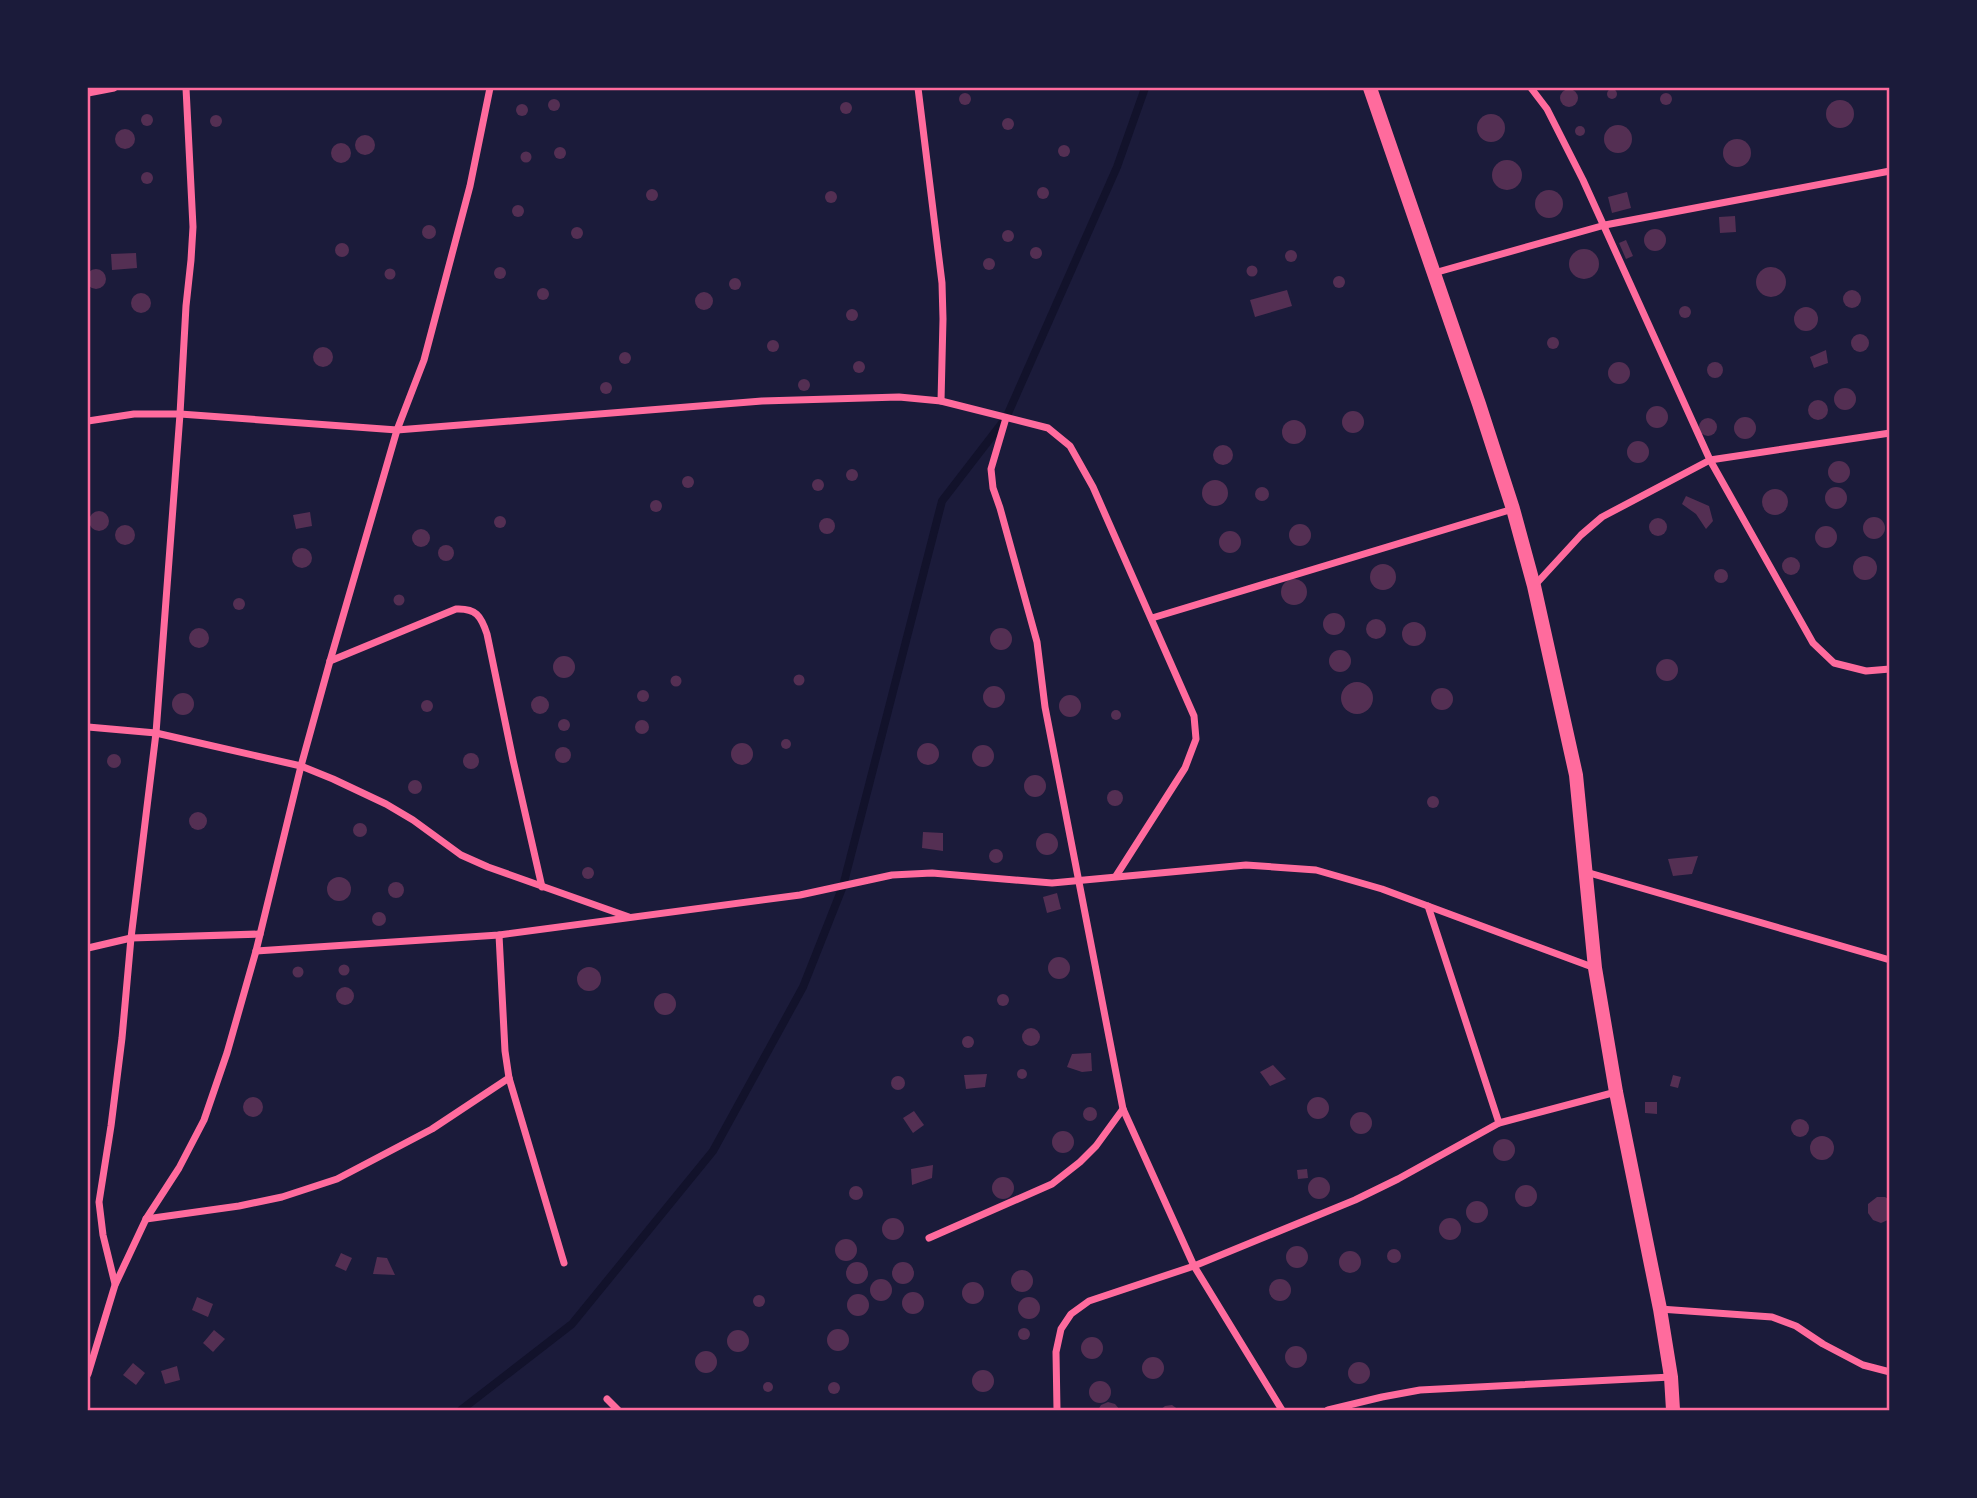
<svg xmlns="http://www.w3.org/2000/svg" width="1977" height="1498" font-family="Jost,sans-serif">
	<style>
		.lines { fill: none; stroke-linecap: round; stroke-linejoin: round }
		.stream { stroke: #12122b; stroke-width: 8 }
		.building { fill: #542f53 }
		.minor { stroke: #ff6b9d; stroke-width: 7 }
		.secondary { stroke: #ff6b9d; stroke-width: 14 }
		.neatline { fill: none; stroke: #ff6b9d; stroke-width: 2.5 }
	</style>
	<rect width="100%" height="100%" fill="#1b1b3a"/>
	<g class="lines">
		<polyline class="stream" points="461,1410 572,1324 713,1151 803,987 843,886 942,501 1006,418 1117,167 1145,88"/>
	</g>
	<g class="building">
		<circle cx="1569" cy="98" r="9"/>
		<circle cx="1612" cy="94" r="5"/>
		<circle cx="965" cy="99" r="6"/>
		<circle cx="1666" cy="99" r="6"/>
		<circle cx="554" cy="105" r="6"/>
		<circle cx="1840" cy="114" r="14"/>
		<circle cx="846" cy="108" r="6"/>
		<circle cx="522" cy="110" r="6"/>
		<circle cx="1491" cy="128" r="14"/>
		<circle cx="147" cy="120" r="6"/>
		<circle cx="216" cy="121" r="6"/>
		<circle cx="1008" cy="124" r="6"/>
		<circle cx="1618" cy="139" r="14"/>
		<circle cx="1580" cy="131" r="5"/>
		<circle cx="125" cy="139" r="10"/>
		<circle cx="365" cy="145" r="10"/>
		<circle cx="1737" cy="153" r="14"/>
		<circle cx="341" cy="153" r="10"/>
		<circle cx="1064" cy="151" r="6"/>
		<circle cx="560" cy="153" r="6"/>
		<circle cx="526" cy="157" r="5.5"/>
		<circle cx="1507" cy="175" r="15"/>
		<circle cx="147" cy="178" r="6"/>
		<circle cx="1043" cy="193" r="6"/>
		<circle cx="652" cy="195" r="6"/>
		<circle cx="1549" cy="204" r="14"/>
		<circle cx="831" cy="197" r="6"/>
		<polygon points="1627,192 1631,208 1612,213 1608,197"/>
		<circle cx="518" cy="211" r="6"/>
		<polygon points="1735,216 1736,232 1720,233 1719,217"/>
		<circle cx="429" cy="232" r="7"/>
		<circle cx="577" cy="233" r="6"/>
		<circle cx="1655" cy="240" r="11"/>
		<circle cx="1008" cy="236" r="6"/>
		<polygon points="1626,240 1633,256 1626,259 1619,243"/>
		<circle cx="342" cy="250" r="7"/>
		<circle cx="1036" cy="253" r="6"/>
		<circle cx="1584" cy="264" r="15"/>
		<circle cx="1291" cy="256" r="6"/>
		<polygon points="136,253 137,268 112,270 111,254"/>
		<circle cx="989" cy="264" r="6"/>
		<circle cx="1252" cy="271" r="5.5"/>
		<circle cx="500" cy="273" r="6"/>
		<circle cx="1771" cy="282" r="15"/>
		<circle cx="390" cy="274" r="5.5"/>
		<circle cx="96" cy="279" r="10"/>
		<circle cx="1339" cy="282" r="6"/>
		<circle cx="735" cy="284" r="6"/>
		<circle cx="543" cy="294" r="6"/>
		<polygon points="1287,290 1292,306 1255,317 1250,300"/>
		<circle cx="1852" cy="299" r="9"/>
		<circle cx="704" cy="301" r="9"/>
		<circle cx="141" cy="303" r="10"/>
		<circle cx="1685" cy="312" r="6"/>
		<circle cx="1806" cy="319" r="12"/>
		<circle cx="852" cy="315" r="6"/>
		<circle cx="1860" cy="343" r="9"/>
		<circle cx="1553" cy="343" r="6"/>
		<circle cx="773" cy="346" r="6"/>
		<circle cx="323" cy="357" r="10"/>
		<polygon points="1826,350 1828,363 1814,368 1810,357"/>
		<circle cx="625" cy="358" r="6"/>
		<circle cx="859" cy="367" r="6"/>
		<circle cx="1715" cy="370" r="8"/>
		<circle cx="1619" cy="373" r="11"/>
		<circle cx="804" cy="385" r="6"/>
		<circle cx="606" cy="388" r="6"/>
		<circle cx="1845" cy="399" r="11"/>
		<circle cx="1818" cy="410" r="10"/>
		<circle cx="1657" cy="417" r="11"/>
		<circle cx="1353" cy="422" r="11"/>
		<circle cx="1745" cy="428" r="11"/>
		<circle cx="1708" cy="427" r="9"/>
		<circle cx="1294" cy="432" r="12"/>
		<circle cx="1638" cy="452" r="11"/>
		<circle cx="1223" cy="455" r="10"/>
		<circle cx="1839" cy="472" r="11"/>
		<circle cx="852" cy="475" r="6"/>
		<circle cx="688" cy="482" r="6"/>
		<circle cx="818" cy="485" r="6"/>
		<circle cx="1215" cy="493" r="13"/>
		<circle cx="1262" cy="494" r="7"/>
		<circle cx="1836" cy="498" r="11"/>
		<circle cx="1775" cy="502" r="13"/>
		<polygon points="1686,496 1709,506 1713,521 1706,529 1696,514 1682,504"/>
		<circle cx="656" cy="506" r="6"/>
		<circle cx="99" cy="521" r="10"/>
		<polygon points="310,512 312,526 296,529 293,515"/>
		<circle cx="500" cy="522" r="6"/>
		<circle cx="1874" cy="528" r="11"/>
		<circle cx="1658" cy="527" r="9"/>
		<circle cx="827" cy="526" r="8"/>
		<circle cx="1300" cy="535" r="11"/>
		<circle cx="125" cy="535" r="10"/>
		<circle cx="1826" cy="537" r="11"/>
		<circle cx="421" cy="538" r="9"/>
		<circle cx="1230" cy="542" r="11"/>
		<circle cx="446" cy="553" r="8"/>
		<circle cx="302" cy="558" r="10"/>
		<circle cx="1865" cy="568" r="12"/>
		<circle cx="1791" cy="566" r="9"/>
		<circle cx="1383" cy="577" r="13"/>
		<circle cx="1721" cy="576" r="7"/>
		<circle cx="1294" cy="592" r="13"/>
		<circle cx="399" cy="600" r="5.5"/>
		<circle cx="239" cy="604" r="6"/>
		<circle cx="1334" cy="624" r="11"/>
		<circle cx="1376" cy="629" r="10"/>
		<circle cx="1414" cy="634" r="12"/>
		<circle cx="1001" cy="639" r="11"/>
		<circle cx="199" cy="638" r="10"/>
		<circle cx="1340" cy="661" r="11"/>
		<circle cx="564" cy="667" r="11"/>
		<circle cx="1667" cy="670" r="11"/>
		<circle cx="799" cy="680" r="5.5"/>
		<circle cx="676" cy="681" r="5.5"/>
		<circle cx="1357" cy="698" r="16"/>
		<circle cx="994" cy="697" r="11"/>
		<circle cx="1442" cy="699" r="11"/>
		<circle cx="643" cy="696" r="6"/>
		<circle cx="183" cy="704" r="11"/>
		<circle cx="1070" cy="706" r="11"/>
		<circle cx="540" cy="705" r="9"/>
		<circle cx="427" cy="706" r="6"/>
		<circle cx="1116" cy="715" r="5"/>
		<circle cx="564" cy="725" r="6"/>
		<circle cx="642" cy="727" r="7"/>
		<circle cx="786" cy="744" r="5"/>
		<circle cx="928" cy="754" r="11"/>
		<circle cx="742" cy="754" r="11"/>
		<circle cx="983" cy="756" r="11"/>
		<circle cx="563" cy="755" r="8"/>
		<circle cx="471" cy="761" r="8"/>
		<circle cx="114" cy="761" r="7"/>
		<circle cx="1035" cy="786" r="11"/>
		<circle cx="415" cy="787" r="7"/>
		<circle cx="1115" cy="798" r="8"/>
		<circle cx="1433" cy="802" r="6"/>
		<circle cx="198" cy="821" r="9"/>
		<circle cx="360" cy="830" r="7"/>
		<polygon points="923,832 943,833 943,851 922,848"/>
		<circle cx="1047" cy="844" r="11"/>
		<circle cx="996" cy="856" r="7"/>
		<polygon points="1698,856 1692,874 1673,876 1668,859"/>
		<circle cx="588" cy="873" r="6"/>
		<circle cx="339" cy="889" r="12"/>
		<circle cx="396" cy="890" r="8"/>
		<polygon points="1057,893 1061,909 1047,913 1043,897"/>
		<circle cx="379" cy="919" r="7"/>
		<circle cx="1059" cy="968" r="11"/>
		<circle cx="344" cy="970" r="5.5"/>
		<circle cx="298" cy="972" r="5.5"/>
		<circle cx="589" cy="979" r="12"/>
		<circle cx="345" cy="996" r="9"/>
		<circle cx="665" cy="1004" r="11"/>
		<circle cx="1003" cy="1000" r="6"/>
		<circle cx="1031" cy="1037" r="9"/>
		<circle cx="968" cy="1042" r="6"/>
		<polygon points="1091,1053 1092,1071 1082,1072 1067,1067 1072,1054"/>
		<polygon points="1273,1065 1286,1079 1270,1086 1260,1072"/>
		<circle cx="1022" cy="1074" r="5"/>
		<polygon points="987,1074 985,1087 966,1089 964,1075"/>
		<polygon points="1673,1075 1681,1077 1678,1088 1670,1086"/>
		<circle cx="898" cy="1083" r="7"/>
		<circle cx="1318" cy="1108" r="11"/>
		<circle cx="253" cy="1107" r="10"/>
		<polygon points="1645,1102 1657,1102 1657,1114 1645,1113"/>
		<circle cx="1090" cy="1114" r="7"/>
		<polygon points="914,1111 924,1125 913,1133 903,1118"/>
		<circle cx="1361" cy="1123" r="11"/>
		<circle cx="1800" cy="1128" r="9"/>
		<circle cx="1063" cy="1142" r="11"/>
		<circle cx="1822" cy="1148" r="12"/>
		<circle cx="1504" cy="1150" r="11"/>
		<polygon points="933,1165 932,1178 912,1185 911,1169"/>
		<polygon points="1307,1169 1308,1178 1298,1179 1297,1170"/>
		<circle cx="1319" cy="1188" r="11"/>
		<circle cx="1003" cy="1188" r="11"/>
		<circle cx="1526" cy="1196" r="11"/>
		<circle cx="856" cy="1193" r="7"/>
		<polygon points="1877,1197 1885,1197 1890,1200 1890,1219 1881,1223 1873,1220 1868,1213 1868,1204"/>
		<circle cx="1477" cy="1212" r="11"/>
		<circle cx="1450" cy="1229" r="11"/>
		<circle cx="893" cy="1229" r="11"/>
		<circle cx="846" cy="1250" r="11"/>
		<circle cx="1297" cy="1257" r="11"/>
		<circle cx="1394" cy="1256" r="7"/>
		<circle cx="1350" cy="1262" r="11"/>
		<polygon points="341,1253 352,1258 346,1271 335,1266"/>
		<polygon points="377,1257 387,1258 395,1275 373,1274"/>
		<circle cx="903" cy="1273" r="11"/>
		<circle cx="857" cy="1273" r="11"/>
		<circle cx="1022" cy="1281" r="11"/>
		<circle cx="881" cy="1290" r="11"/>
		<circle cx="1280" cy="1290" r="11"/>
		<circle cx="973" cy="1293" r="11"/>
		<circle cx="913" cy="1303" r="11"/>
		<circle cx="858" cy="1305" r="11"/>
		<circle cx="759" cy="1301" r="6"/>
		<circle cx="1029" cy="1308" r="11"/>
		<polygon points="197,1297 213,1304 208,1317 192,1310"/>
		<circle cx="1024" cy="1334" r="6"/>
		<circle cx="838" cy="1340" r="11"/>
		<circle cx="738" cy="1341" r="11"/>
		<polygon points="214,1330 225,1339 213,1352 203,1343"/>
		<circle cx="1092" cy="1348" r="11"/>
		<circle cx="1296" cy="1357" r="11"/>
		<circle cx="706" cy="1362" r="11"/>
		<circle cx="1153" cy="1368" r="11"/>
		<circle cx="1359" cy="1373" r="11"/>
		<polygon points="133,1363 145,1373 136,1385 123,1375"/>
		<polygon points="177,1366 180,1380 165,1384 161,1371"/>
		<circle cx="983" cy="1381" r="11"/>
		<circle cx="1100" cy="1392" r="11"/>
		<circle cx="768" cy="1387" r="5"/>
		<circle cx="834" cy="1388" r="6"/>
		<polygon points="1108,1402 1115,1404 1120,1410 1098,1410 1101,1405"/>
		<polygon points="1172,1405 1179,1410 1160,1410 1165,1406"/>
	</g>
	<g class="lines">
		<g class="minor">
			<polyline points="918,88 942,283 943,319 941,401"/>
			<polyline points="1531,88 1547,109 1583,180 1710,460 1813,643 1834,663 1866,671 1890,669"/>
			<polyline points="88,93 114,88"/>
			<polyline points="1434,273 1605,225 1890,171"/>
			<polyline points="1006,418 991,469 993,488 1000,508 1037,642 1045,707 1123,1109 1194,1266 1282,1410"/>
			<polyline points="88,421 134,414 180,414 397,430 762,401 899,397 941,401 1048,428 1070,446 1093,487 1194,716 1196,739 1185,768 1116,876"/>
			<polyline points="1535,585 1581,535 1602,517 1710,460 1890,433"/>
			<polyline points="1152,618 1513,509"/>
			<path d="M330,661L456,609C476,608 481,616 487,634L513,760L542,887"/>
			<polyline points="88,727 156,733 301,766 333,779 386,804 413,820 461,855 488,867 629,917"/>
			<polyline points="1586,872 1890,960"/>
			<polyline points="1428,906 1499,1123"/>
			<polyline points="499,935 505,1051 509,1078 564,1263"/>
			<polyline points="88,948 131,938 260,934"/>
			<polyline points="256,951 499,935 800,895 892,875 932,873 1052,883 1246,865 1316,870 1382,889 1595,968"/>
			<polyline points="146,1219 239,1206 282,1197 337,1179 432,1129 509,1078"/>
			<polyline points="929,1238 1052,1184 1080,1162 1096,1146 1123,1109"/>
			<polyline points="115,1284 103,1235 99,1202 111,1126 122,1038 131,938 156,733 180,414 186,306 191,260 193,227 186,88"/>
			<polyline points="1660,1309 1772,1317 1796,1326 1823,1344 1863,1365 1890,1372"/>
			<polyline points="88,1374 115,1285 146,1219 179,1168 204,1120 227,1053 256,951 301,766 330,661 397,430 424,360 470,186 490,88"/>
			<polyline points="607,1399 618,1410"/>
			<polyline points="1057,1410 1056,1352 1061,1329 1071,1314 1089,1301 1194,1266 1355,1200 1398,1179 1499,1123 1616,1092"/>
			<polyline points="1328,1410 1382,1397 1420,1390 1671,1377"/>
		</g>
		<polyline class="secondary" points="1370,88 1479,404 1513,509 1534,586 1576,775 1595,968 1616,1092 1660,1309 1671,1377 1673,1410"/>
	</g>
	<rect width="1977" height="1498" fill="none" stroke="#1b1b3a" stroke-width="178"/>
	<rect x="89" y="89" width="1799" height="1320" class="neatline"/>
</svg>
